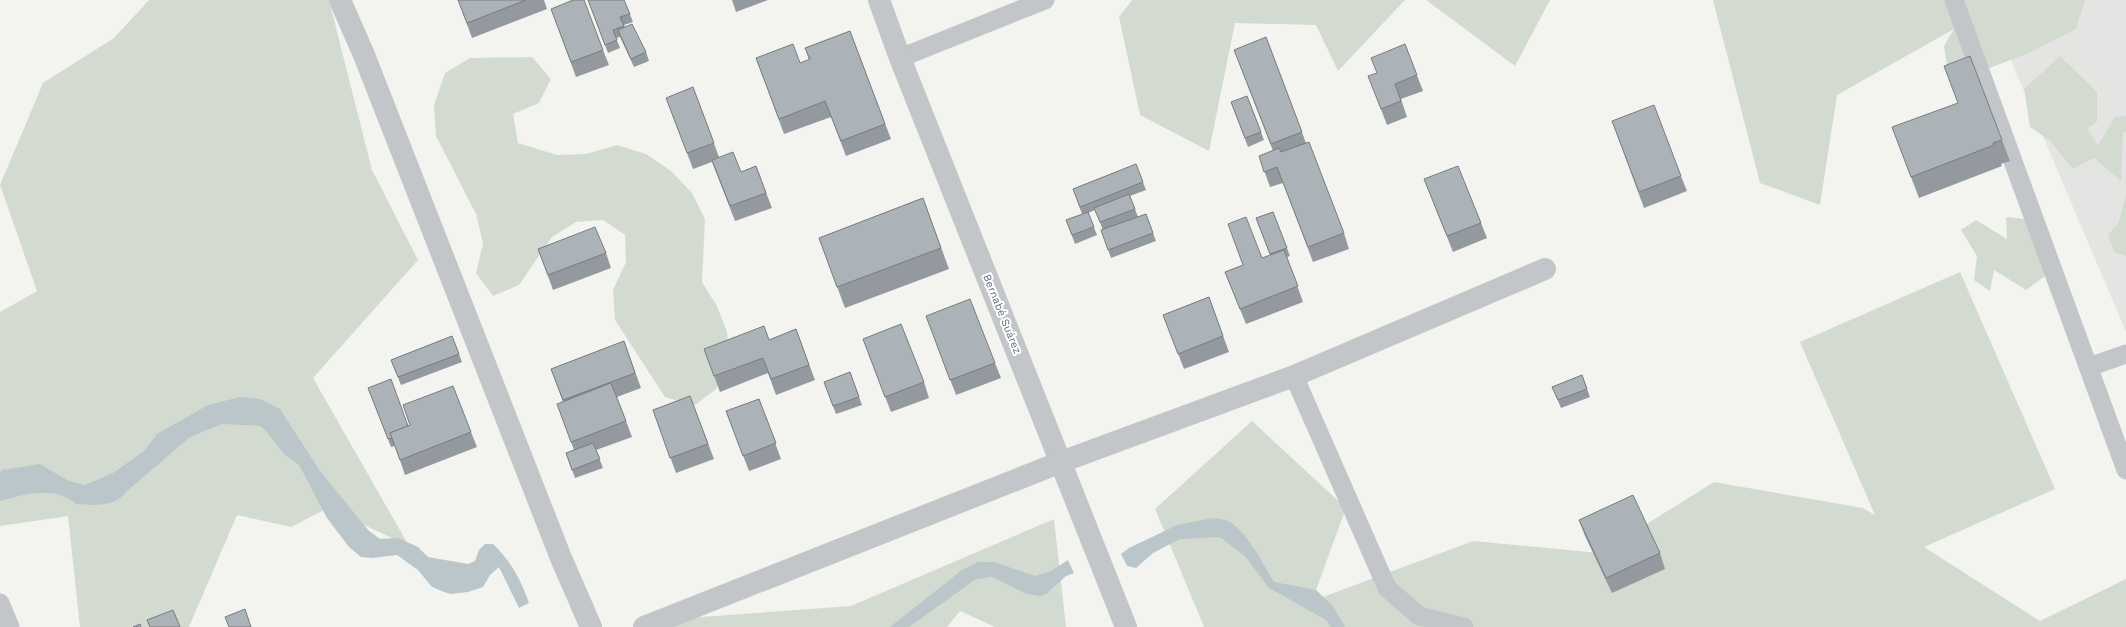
<svg xmlns="http://www.w3.org/2000/svg" width="2126" height="627" font-family="'Work Sans',sans-serif">
	<style>
		.built { fill: #e4e5e3 }
		.green { fill: #d3dbd0 }
		.water { fill: #bbc6cb }
		.lines { fill: none; stroke-linecap: round; stroke-linejoin: round }
		.lane { stroke: #c3c6c9; stroke-width: 19 }
		.street { stroke: #c3c6c9; stroke-width: 22 }
		.wall { fill: #93999e }
		.building { fill: #abb2b8; stroke: #787d81 }
		.labels { text-anchor: middle; dominant-baseline: central; stroke-width: 4; stroke-linejoin: round; paint-order: stroke }
		.street-label { font-size: 11px; fill: #617081; stroke: #fff }
	</style>
	<rect width="100%" height="100%" fill="#f3f4ef"/>
	<polygon class="built" points="1986,0 2126,0 2126,332 1992,16"/>
	<g class="green">
		<polygon points="149,0 329,0 372,170 418,260 313,378 409,546 328,508 291,527 237,515 189,627 80,627 68,516 0,526 0,312 37,291 0,185 43,83 114,38"/>
		<polygon points="1132,0 1405,0 1338,71 1316,25 1235,23 1209,151 1140,115 1119,17"/>
		<polygon points="1426,0 1550,0 1515,66"/>
		<polygon points="1713,0 2085,0 2076,29 2029,53 1950,83 1944,46 1954,29 1837,95 1820,205 1760,183"/>
		<polygon points="2060,56 2097,92 2097,122 2087,129 2098,145 2115,117 2126,116 2126,132 2123,133 2121,181 2094,158 2073,169 2049,140 2030,127 2024,89"/>
		<polygon points="532,57 551,79 539,103 513,114 518,143 557,155 586,154 617,145 646,154 671,171 692,193 705,219 702,282 717,306 727,332 730,365 716,389 694,406 665,397 615,320 613,290 626,262 625,235 603,220 576,222 552,237 519,285 493,296 476,273 483,243 476,214 436,136 434,105 445,73 470,58"/>
		<polygon points="2126,195 2126,256 2114,252 2108,234 2118,224"/>
		<polygon points="2006,217 2033,220 2052,271 2026,290 1994,270 1990,291 1974,280 1977,256 1961,230 1976,220 2007,239"/>
		<polygon points="1960,272 2055,489 1924,547 2040,621 2126,579 2126,627 1204,627 1155,509 1252,421 1346,508 1312,601 1473,541 1600,553 1714,482 1863,508 1875,515 1800,342"/>
		<polygon points="1054,519 1066,627 995,627 960,611 947,627 648,627 660,620 851,606"/>
	</g>
	<g class="water">
		<path d="M240,397L260,399L280,409L320,471L369,531L380,539L398,538L418,547L428,557L468,564L475,561L479,550L485,544H493C511,561 521,580 529,603L519,608L499,567L490,575L483,587L468,592L451,594L444,592L432,587L418,570L397,555L372,558L361,557L349,547L327,518L299,465L283,453L266,431L260,426L222,424L190,437L126,492C114,508 94,505 76,504C55,485 24,494 0,501V473L2,470L40,464L69,481L85,485L113,473L144,451L157,434L208,405Z"/>
		<path d="M1213,518C1217,519 1224,519 1228,521C1247,531 1263,564 1274,582L1316,590L1333,606L1345,627H1331L1326,620L1269,588L1245,556L1220,537L1180,539L1153,553L1136,568L1127,566L1121,554L1129,548L1177,525Z"/>
		<polygon points="1068,560 1074,573 1066,576 1046,594 1040,596 1027,594 992,577 976,579 909,627 890,627 962,570 978,562 994,562 1035,576 1051,571"/>
	</g>
	<g class="lines">
		<g class="lane">
			<polyline points="1954,0 2126,470"/>
			<polyline points="900,58 1045,0"/>
			<polyline points="2089,367 2126,354"/>
			<polyline points="1294,376 1387,588 1419,616 1464,627"/>
			<polyline points="0,603 10,627"/>
		</g>
		<g class="street">
			<polyline points="340,0 364,55 561,558 591,627"/>
			<polyline points="879,0 900,58 1126,627"/>
			<polyline points="644,627 1061,462 1294,376 1545,269"/>
		</g>
	</g>
	<g class="wall">
		<polygon points="458,0 544,0 547,9 472,38"/>
		<polygon points="588,0 624,0 633,22 624,25 625,27 646,52 649,61 634,67 620,37 616,38 620,48 608,53"/>
		<polygon points="732,0 768,0 736,12"/>
		<polygon points="551,9 603,50 609,65 576,77"/>
		<polygon points="850,31 891,139 846,156 831,117 784,134 756,58 800,63 809,60 805,48"/>
		<polygon points="1266,37 1306,143 1344,233 1349,249 1313,262 1283,183 1270,187 1259,156 1273,151 1240,65"/>
		<polygon points="1405,44 1423,91 1401,99 1407,117 1387,125 1374,91 1377,73"/>
		<polygon points="693,87 719,157 741,172 756,166 772,208 735,221 712,162 693,169 672,113"/>
		<polygon points="1247,96 1264,140 1248,147 1231,102"/>
		<polygon points="1612,121 1681,176 1687,191 1644,208"/>
		<polygon points="1892,127 2002,140 2010,161 2001,164 2002,166 1919,198"/>
		<polygon points="1136,164 1146,190 1130,196 1138,217 1146,214 1156,241 1111,258 1101,230 1103,230 1095,210 1088,213 1097,235 1075,244 1066,220 1082,214 1073,189"/>
		<polygon points="1424,179 1481,223 1487,238 1453,252"/>
		<polygon points="923,198 949,269 845,308 819,238"/>
		<polygon points="1273,212 1290,256 1287,257 1303,302 1246,324 1225,272 1270,255 1256,218"/>
		<polygon points="538,249 606,253 611,268 553,290"/>
		<polygon points="1209,297 1229,352 1184,369 1163,315"/>
		<polygon points="926,316 995,363 1001,378 956,395"/>
		<polygon points="796,329 815,380 776,395 768,373 720,392 704,349 769,340"/>
		<polygon points="452,336 462,362 401,385 391,360"/>
		<polygon points="863,339 924,382 929,398 891,412"/>
		<polygon points="624,341 641,388 617,397 632,437 596,450 603,468 575,478 566,453 574,450 557,404 563,402 551,369"/>
		<polygon points="850,372 862,405 836,414 824,382"/>
		<polygon points="1582,375 1590,397 1561,408 1552,387"/>
		<polygon points="368,388 408,426 471,432 477,447 405,475 395,446 391,447"/>
		<polygon points="690,396 714,459 676,473 653,410"/>
		<polygon points="759,399 781,459 749,471 726,411"/>
		<polygon points="1579,520 1660,553 1665,569 1612,593 1585,536"/>
	</g>
	<g class="building">
		<polygon points="458,0 526,0 467,23"/>
		<polygon points="573,0 584,0 603,50 571,62 551,9"/>
		<polygon points="588,0 624,0 630,14 620,17 624,26 613,30 617,40 605,45"/>
		<polygon points="632,24 646,52 631,59 618,30"/>
		<polygon points="850,31 885,124 841,141 825,101 779,119 756,58 793,44 800,63 810,59 805,48"/>
		<polygon points="1266,37 1302,132 1271,144 1234,50"/>
		<polygon points="1405,44 1417,75 1395,84 1401,101 1381,109 1368,76 1377,73 1371,58"/>
		<polygon points="1970,56 2002,140 1993,143 1994,145 1911,177 1892,127 1958,103 1944,66"/>
		<polygon points="693,87 714,143 687,153 666,98"/>
		<polygon points="1247,96 1261,132 1245,138 1231,102"/>
		<polygon points="1654,105 1681,176 1639,192 1612,121"/>
		<polygon points="1309,142 1344,233 1308,247 1277,167 1264,172 1259,156 1279,148 1281,152"/>
		<polygon points="733,152 741,172 756,166 766,193 730,206 712,160"/>
		<polygon points="1136,164 1143,182 1080,207 1073,189"/>
		<polygon points="1458,166 1481,223 1447,236 1424,179"/>
		<polygon points="1129,194 1135,209 1100,222 1094,208"/>
		<polygon points="923,198 941,248 837,287 819,238"/>
		<polygon points="1088,212 1094,227 1072,235 1066,220"/>
		<polygon points="1273,212 1287,248 1270,254 1256,218"/>
		<polygon points="1146,214 1153,233 1108,250 1101,230"/>
		<polygon points="1246,217 1262,258 1284,250 1298,286 1240,309 1225,272 1243,265 1228,224"/>
		<polygon points="595,227 606,253 548,275 538,249"/>
		<polygon points="1209,297 1223,336 1178,354 1163,315"/>
		<polygon points="970,299 995,363 950,380 926,316"/>
		<polygon points="901,324 924,382 885,397 863,339"/>
		<polygon points="764,326 769,340 796,329 809,365 771,379 763,358 714,376 704,349"/>
		<polygon points="452,336 459,354 398,377 391,360"/>
		<polygon points="624,341 635,373 563,400 551,369"/>
		<polygon points="850,372 859,397 833,406 824,382"/>
		<polygon points="1582,375 1587,389 1558,400 1552,387"/>
		<polygon points="391,379 408,426 390,433 392,438 388,439 368,388"/>
		<polygon points="611,383 626,421 571,442 557,404"/>
		<polygon points="453,386 471,432 400,460 390,433 410,425 403,405"/>
		<polygon points="690,396 708,444 670,458 653,410"/>
		<polygon points="759,399 776,443 743,456 726,411"/>
		<polygon points="593,443 600,459 572,470 566,453"/>
		<polygon points="1633,495 1660,553 1606,578 1579,520"/>
		<polygon points="245,609 251,627 229,627 225,617"/>
		<polygon points="173,610 180,627 150,627 147,620"/>
		<polygon points="140,624 141,627 133,627"/>
	</g>
	<g class="labels">
		<g class="street-label">
			<text transform="translate(1002 314) rotate(68)">Bernabé Suárez</text>
		</g>
	</g>
</svg>
